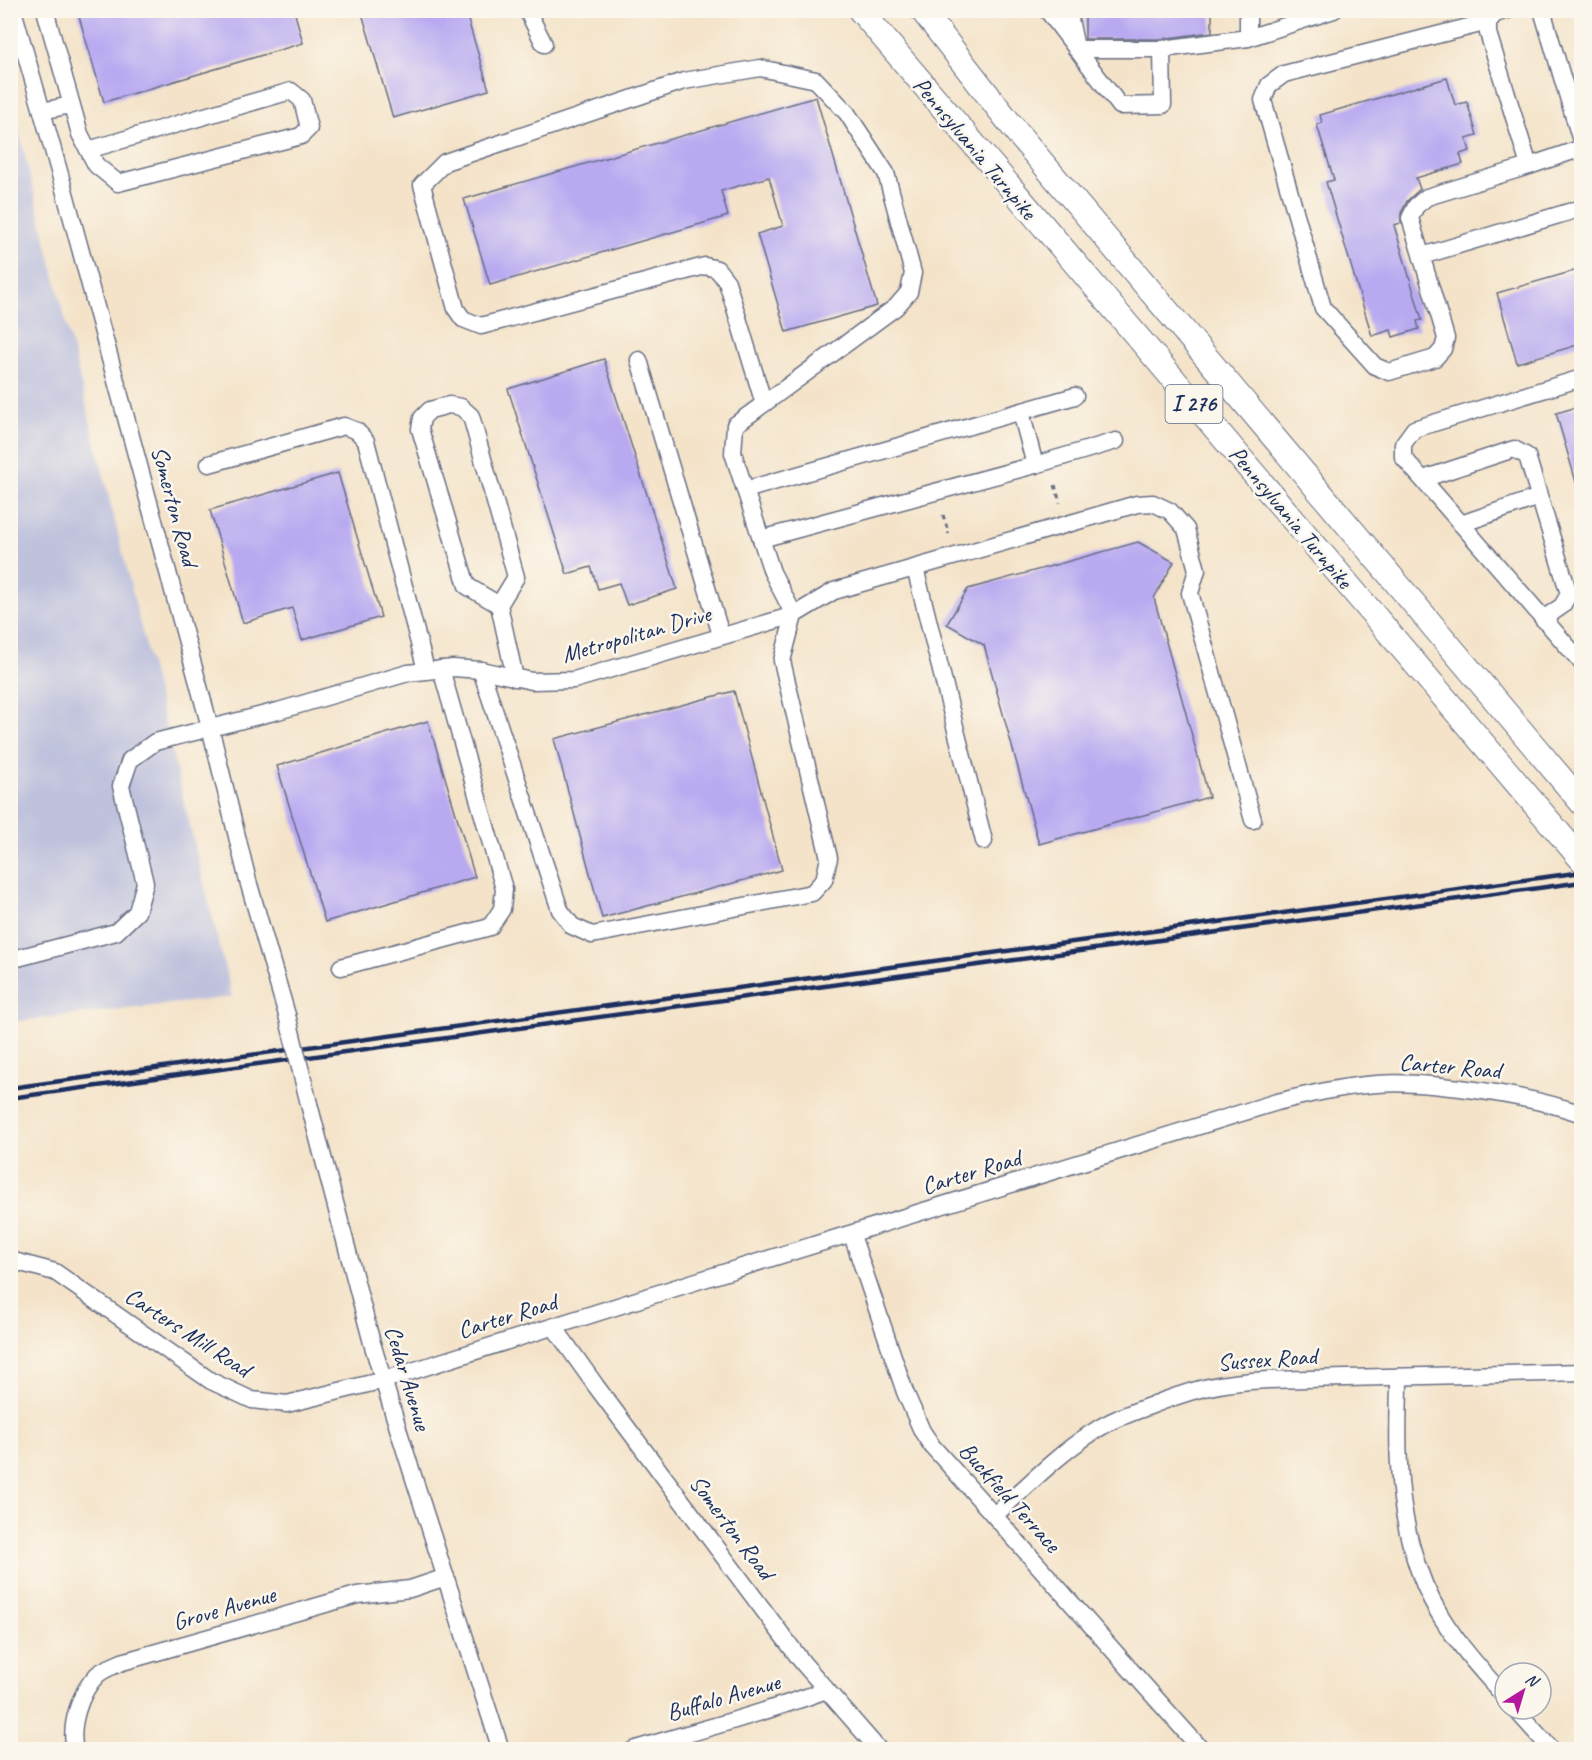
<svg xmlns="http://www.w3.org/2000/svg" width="1592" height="1760" font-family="Caveat,sans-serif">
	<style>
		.industrial { fill: #c0c2dd }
		.building { fill: #b8a9f1 }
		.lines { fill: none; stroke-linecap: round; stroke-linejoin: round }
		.minor-casing { stroke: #676e83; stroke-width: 19 }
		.highway-casing { stroke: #676e83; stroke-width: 26 }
		.path { stroke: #676e83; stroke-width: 3; stroke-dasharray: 4.5 4.5; stroke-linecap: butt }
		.minor { stroke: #fff; stroke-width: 16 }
		.highway { stroke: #fff; stroke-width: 24 }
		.rail { stroke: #1b2f5e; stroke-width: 4.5 }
		.minor-bridge-casing { stroke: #676e83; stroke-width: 19; stroke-linecap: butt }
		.minor-bridge { stroke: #fff; stroke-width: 16 }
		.labels { text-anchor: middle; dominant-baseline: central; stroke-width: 5; stroke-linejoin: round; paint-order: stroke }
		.shield { fill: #fbf7ec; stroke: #5e6b89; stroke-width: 1.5 }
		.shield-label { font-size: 22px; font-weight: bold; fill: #1b2f5e }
		.street-label { font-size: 24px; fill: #1b2f5e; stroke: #fbf7ec }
	</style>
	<rect width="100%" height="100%" fill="#fbf7ec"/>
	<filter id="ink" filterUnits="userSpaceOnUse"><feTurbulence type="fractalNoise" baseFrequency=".0167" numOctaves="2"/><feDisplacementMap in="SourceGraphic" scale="12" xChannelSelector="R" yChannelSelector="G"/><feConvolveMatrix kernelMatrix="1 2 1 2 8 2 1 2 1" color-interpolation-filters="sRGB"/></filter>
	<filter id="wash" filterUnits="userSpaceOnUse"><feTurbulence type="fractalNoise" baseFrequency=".008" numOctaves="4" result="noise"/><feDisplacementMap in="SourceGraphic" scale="24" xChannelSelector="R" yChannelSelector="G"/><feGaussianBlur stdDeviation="1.35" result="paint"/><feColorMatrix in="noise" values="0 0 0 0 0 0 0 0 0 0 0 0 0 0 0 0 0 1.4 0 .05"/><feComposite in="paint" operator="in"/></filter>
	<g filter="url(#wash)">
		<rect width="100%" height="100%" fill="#f4e3c9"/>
		<polygon class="industrial" points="11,99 232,997 11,1022"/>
		<g id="blocks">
			<g class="building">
				<polygon points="77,10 294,10 303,43 104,102"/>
				<polygon points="361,10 465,10 489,90 393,118"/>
				<polygon points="1085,10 1212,10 1212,32 1161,39 1085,39"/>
				<polygon points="1447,78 1455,105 1467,102 1477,135 1466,138 1470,151 1460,154 1463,164 1416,178 1420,189 1407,201 1401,213 1401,223 1394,225 1422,320 1417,321 1419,329 1393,337 1391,330 1372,336 1326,182 1334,180 1317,125 1322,123 1320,115"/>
				<polygon points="816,97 877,306 786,332 757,234 783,226 769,177 721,191 728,216 490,285 464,199"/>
				<polygon points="1581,269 1581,344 1517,363 1497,293"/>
				<polygon points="604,359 677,589 627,605 619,583 598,589 591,567 567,574 508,389"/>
				<polygon points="1581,406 1581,489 1578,489 1556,413"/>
				<polygon points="338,473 381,617 302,640 292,608 243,623 210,510"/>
				<polygon points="1138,542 1174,562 1154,598 1209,797 1039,844 984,645 947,624 968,589"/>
				<polygon points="734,691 782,870 602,918 554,739"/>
				<polygon points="428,721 475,877 325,922 277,766"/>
			</g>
		</g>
	</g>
	<g filter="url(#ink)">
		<use href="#blocks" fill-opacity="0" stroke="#676e83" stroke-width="1.5"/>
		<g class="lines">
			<g class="minor-casing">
				<g id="minor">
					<polyline points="13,10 59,171 210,727 248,881 287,1015"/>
					<polyline points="45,10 80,134 96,165 118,183 301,136 309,128 302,100 291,91 88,150"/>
					<polyline points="527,10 544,44"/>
					<polyline points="1047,10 1120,106 1163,105 1162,49 1076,49"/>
					<polyline points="1068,10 1075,43"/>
					<polyline points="1248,10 1248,38"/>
					<polyline points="1508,10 1495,14 1488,22 1488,33 1529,166 1582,148"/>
					<polyline points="1542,10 1582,144"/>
					<polyline points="1488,22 1284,74 1269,85 1263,100 1323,308 1375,366 1389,372 1435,358 1443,349 1446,338 1410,218 1416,206 1427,197 1529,166"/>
					<polyline points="1162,49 1248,38 1334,10"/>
					<polyline points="42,111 71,105"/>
					<polyline points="1422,256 1582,208"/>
					<polyline points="639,360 721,635"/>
					<polyline points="1582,378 1414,429 1403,444 1403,457 1582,663"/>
					<polyline points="209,464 344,426 357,431 366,441 426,670"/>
					<polyline points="1035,465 1116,441"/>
					<polyline points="1423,479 1514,449 1527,456 1569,594 1562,606 1543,619"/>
					<polyline points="745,490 1075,396"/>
					<polyline points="1461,524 1539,497"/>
					<polyline points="761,539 1035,465 1021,412"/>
					<polyline points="915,568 984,841"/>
					<polyline points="499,605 467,586 420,429 422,418 430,410 449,405 461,407 471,416 516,577 499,605 515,678"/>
					<polyline points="481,670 560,910 572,926 592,935 812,893 824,880 829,858 782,661 794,615 772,572 733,453 735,425 896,307 909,292 913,273 886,173 847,113 816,80 760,68 684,81 445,162 422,185 456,309 463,319 481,326 705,266 717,269 727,282 764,404"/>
					<polyline points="10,960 116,932 137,912 145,883 121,786 130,760 155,742 278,711 408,673 453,668 481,670 532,681 574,680 794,615 834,591 1137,504 1153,503 1170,511 1186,529 1197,570 1190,593 1253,820"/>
					<polyline points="341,967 490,927 502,909 504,889 441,669"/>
					<polyline points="309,1104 372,1343 400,1435 501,1750"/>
					<path d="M852,1235L905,1392L922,1431L932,1446C1023,1547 1111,1649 1202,1750"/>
					<path d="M10,1260L55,1272L211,1381L252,1400L287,1404L384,1380L694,1282L1277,1102C1310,1094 1343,1086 1377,1084C1405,1082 1432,1085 1460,1088C1501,1093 1542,1100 1582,1114"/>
					<polyline points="554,1327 596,1386 803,1663 879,1750"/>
					<path d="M1399,1377C1399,1406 1397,1435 1399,1464C1401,1516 1414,1574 1442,1618C1460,1647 1483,1672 1505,1697"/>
					<path d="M995,1515C1026,1487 1057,1455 1093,1432C1109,1421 1128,1414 1147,1407C1165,1400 1184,1393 1204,1388C1225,1383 1246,1381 1268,1380L1582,1372"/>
					<polyline points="1515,1709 1552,1750"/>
					<path d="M75,1750C69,1726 80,1692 97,1675C103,1669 114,1666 122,1662L357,1595L410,1589L446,1577"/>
					<path d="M633,1750C698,1730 763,1714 826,1690"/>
				</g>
			</g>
			<g class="highway-casing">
				<g id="highway">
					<polyline points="860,10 1582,860"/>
					<polyline points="922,10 1019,135 1582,803"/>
				</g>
			</g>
			<g class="path">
				<polyline points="1055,485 1060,503"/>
				<polyline points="943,515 949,534"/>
			</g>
			<use href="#minor" class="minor"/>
			<use href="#highway" class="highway"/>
			<g class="rail">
				<polyline points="10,1088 1582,872"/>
				<polyline points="10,1098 1582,882"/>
			</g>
			<g class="minor-bridge-casing">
				<polyline id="minor-bridge" points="287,1015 309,1104"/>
			</g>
			<use href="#minor-bridge" class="minor-bridge"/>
		</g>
	</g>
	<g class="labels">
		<rect class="shield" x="1165.5" y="385" width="57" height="38" rx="4.5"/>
		<g class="shield-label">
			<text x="1194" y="404">I 276</text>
		</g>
		<g class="street-label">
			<text transform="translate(975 148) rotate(50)">Pennsylvania Turnpike</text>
			<text transform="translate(175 506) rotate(75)">Somerton Road</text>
			<text transform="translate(1291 517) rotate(50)">Pennsylvania Turnpike</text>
			<text transform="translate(636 634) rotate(-16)">Metropolitan Drive</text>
			<text transform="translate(1450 1066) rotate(5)">Carter Road</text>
			<text transform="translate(971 1172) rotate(-17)">Carter Road</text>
			<text transform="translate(507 1316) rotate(-17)">Carter Road</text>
			<text transform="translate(188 1332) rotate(33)">Carters Mill Road</text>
			<text transform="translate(1267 1359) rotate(-4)">Sussex Road</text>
			<text transform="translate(408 1378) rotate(73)">Cedar Avenue</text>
			<text transform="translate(1010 1497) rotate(48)">Buckfield Terrace</text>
			<text transform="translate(732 1527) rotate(53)">Somerton Road</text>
			<text transform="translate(224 1608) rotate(-16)">Grove Avenue</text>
			<text transform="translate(723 1697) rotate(-16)">Buffalo Avenue</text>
		</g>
	</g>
	<rect width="1592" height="1760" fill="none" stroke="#fbf7ec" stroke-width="36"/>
	<g transform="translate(1523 1691) rotate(37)"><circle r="28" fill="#fbf7ec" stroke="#a1a7b3" stroke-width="1.5"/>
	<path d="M0-4.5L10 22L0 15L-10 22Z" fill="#b5179e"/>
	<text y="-9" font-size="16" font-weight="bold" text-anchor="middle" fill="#1b2f5e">N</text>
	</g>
</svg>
